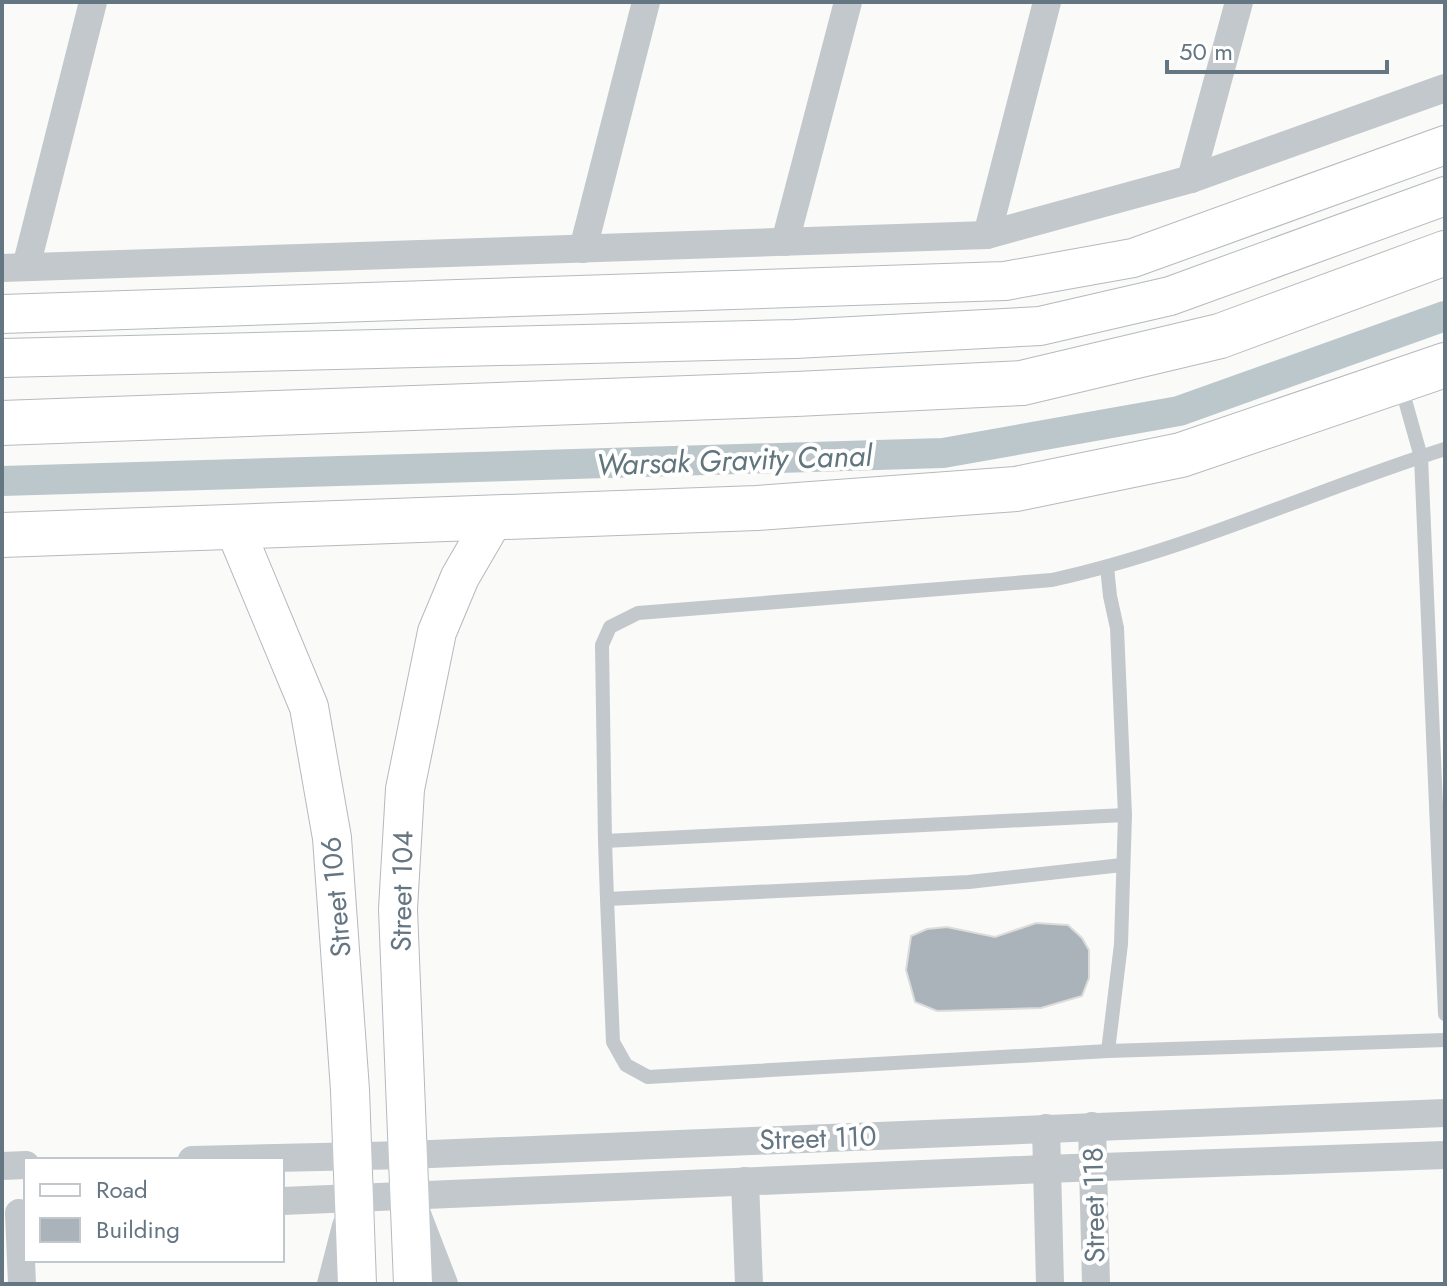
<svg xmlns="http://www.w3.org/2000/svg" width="1447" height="1286" font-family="Jost,sans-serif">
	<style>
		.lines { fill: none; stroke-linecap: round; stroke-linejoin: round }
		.canal { stroke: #bbc7cb; stroke-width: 30 }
		.building { fill: #aab3b9; stroke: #dcdcda; stroke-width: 2 }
		.secondary-casing { stroke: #b3babf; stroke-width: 40 }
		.primary-casing { stroke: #b5babe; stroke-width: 46 }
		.lane { stroke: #c3c8cc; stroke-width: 14 }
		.street { stroke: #c3c8cc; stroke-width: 28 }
		.secondary { stroke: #fff; stroke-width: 38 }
		.primary { stroke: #fff; stroke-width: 44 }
		.labels { text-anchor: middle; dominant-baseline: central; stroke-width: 8; stroke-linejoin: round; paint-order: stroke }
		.street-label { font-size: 28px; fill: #657683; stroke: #fff }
		.water-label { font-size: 30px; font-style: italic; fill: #60757c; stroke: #fff }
	</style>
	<rect width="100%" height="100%" fill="#fafaf8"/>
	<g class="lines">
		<polyline class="canal" points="2,481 943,453 1179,411 1445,316"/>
	</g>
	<polygon class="building" points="1036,923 1068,925 1082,938 1089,950 1089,978 1082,996 1041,1008 937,1011 915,1002 906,970 911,936 927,929 947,927 995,937"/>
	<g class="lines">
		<g class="secondary-casing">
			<g id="secondary">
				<polyline points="2,314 1005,281 1133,258 1445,145"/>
				<polyline points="2,358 795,339 1040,326 1170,296 1445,196"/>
				<polyline points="234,527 309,707 332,838 350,1090 357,1284"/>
				<polyline points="413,1284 398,909 405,789 437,632 460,577 496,515"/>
			</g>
		</g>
		<g class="primary-casing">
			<g id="primary">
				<polyline points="2,423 796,394 1022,383 1220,336 1445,253"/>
				<polyline points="2,535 757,508 1016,489 1181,455 1445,365"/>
			</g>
		</g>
		<g class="lane">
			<polyline points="1401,386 1421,457 1445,1014"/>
			<polyline points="1107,567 1110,596 1117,628 1125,815 1121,944 1108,1051"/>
			<path d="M1125,815L605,841L602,645L610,627L638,613L1052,580C1189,550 1312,491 1445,449"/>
			<polyline points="605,841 607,899 969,882 1122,865"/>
			<polyline points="607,899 613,1042 626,1065 648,1077 1108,1051 1445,1040"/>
		</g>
		<g class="street">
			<polyline points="1191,179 1239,2"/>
			<polyline points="987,235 1047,2"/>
			<polyline points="785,242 848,2"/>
			<polyline points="583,249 646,2"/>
			<polyline points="26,267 93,2"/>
			<polyline points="2,268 987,235 1191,179 1445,88"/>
			<polyline points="1092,1126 1096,1284"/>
			<polyline points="1046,1128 1050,1284"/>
			<polyline points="192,1160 407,1155 1445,1113"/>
			<polyline points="2,1166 26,1165"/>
			<polyline points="745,1181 749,1284"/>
			<polyline points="282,1201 1045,1169 1445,1155"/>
			<polyline points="19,1213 22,1284"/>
			<polyline points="417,1214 444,1284"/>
			<polyline points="331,1284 346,1226"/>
		</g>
		<use href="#secondary" class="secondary"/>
		<use href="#primary" class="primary"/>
	</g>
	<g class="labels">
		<g class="street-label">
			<text transform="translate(402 891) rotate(-89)">Street 104</text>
			<text transform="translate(336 897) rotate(-95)">Street 106</text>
			<text transform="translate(818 1138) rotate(-2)">Street 110</text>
			<text transform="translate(1094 1205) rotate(-91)">Street 118</text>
		</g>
		<g class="water-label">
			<text transform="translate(734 460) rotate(-2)">Warsak Gravity Canal</text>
		</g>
	</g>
	<rect width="1447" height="1286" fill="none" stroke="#657683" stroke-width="8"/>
	<rect x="24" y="1158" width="260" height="104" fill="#ffffff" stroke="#c1c8cd" stroke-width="2"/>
	<rect x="40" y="1184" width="40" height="12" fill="#ffffff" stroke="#c1c8cd" stroke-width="2"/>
	<text x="96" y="1198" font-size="24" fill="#657683">Road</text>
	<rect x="40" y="1218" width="40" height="24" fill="#aab3b9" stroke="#c1c8cd" stroke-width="2"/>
	<text x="96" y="1238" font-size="24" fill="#657683">Building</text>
	<path d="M1167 60v12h220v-12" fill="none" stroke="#657683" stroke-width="4"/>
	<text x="1179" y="60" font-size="24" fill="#657683" stroke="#ffffff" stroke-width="6" paint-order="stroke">50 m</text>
</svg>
